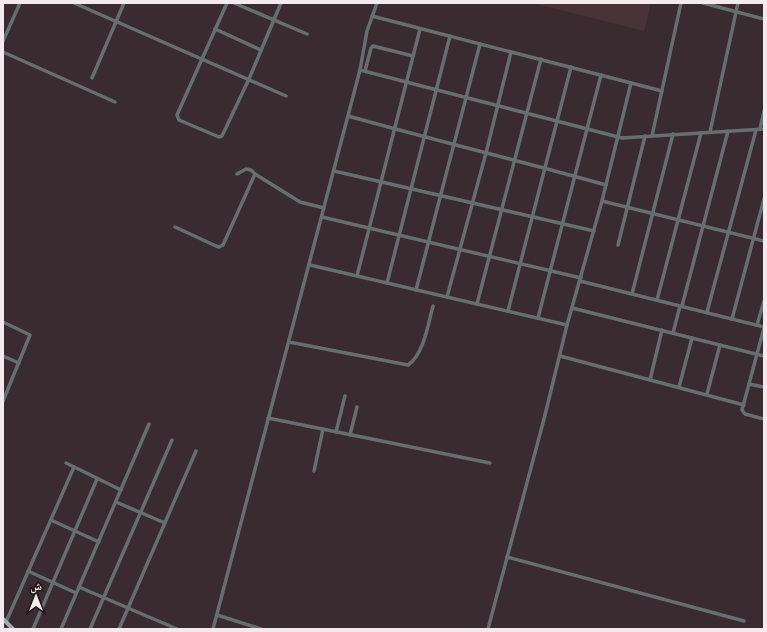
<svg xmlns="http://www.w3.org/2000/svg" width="767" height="632" font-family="Signika,'Noto Naskh Arabic',sans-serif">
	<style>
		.built { fill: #483339 }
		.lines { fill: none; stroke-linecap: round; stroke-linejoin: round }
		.minor { stroke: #666e6f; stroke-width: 3.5 }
		.major { stroke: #9cadae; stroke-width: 4 }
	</style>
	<rect width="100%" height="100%" fill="#392b2f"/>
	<polygon class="built" points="533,3 651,3 644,31"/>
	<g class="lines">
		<g class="minor">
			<polyline points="74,3 286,96"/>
			<polyline points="227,3 177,115 179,120 219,137 222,136 249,79 281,3"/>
			<polyline points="234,3 307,34"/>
			<polyline points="703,3 764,19"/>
			<polyline points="372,16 662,91"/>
			<polyline points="215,29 261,50"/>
			<polyline points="3,41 20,3"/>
			<polyline points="3,52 115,102"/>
			<polyline points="360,70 622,138 764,129"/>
			<polyline points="365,71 371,48 373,46 413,56"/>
			<polyline points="92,78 124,3"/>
			<path d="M348,116C434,140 520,161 606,185"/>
			<polyline points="760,129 764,111"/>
			<polyline points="710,132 738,3"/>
			<polyline points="652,136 681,3"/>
			<polyline points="334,171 594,231"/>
			<polyline points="237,174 246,169 251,170 255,174 300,202 324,208"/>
			<polyline points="602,201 764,241"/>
			<polyline points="322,217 581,278"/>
			<polyline points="175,227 216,246 219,247 223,245 255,174"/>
			<polyline points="618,245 645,136"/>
			<polyline points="310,265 567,325"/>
			<polyline points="357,276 420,29"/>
			<polyline points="580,281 764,327"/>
			<polyline points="387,283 450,36"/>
			<polyline points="416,290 480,44"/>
			<polyline points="632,294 673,134"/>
			<polyline points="447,297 486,153 511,52"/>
			<polyline points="657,300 701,133"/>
			<polyline points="477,304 541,59"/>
			<polyline points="682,306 728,131"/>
			<polyline points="572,308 764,356"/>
			<polyline points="508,311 571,67"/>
			<polyline points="707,312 756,130"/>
			<polyline points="538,318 601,75"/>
			<polyline points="732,319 764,199"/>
			<polyline points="3,322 30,335 3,401"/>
			<polyline points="757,325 764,301"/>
			<polyline points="764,328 742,410 745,414 764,419"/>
			<polyline points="673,333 680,306"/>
			<path d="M289,342L408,365C424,354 428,324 433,306"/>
			<polyline points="3,356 19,363"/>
			<polyline points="560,356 744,405"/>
			<polyline points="650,380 662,330"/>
			<polyline points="749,384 764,387"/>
			<polyline points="679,387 692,338"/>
			<polyline points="707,394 720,345"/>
			<polyline points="268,418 490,463"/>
			<polyline points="336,432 345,396"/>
			<polyline points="350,435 357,407"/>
			<polyline points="66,463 121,490"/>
			<polyline points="314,471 323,429"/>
			<polyline points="116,502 165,523"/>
			<polyline points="51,520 99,542"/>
			<polyline points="507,557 744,621"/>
			<polyline points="28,571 76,593"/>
			<polyline points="79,587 177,629"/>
			<polyline points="217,615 261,629"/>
			<polyline points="6,622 74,467"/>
			<polyline points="33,629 97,479"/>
			<polyline points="61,629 149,424"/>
			<polyline points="90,629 172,440"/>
			<polyline points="119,629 196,451"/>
			<polyline points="213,629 360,70 367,31 377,3"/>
			<polyline points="488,629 544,419 567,325 602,201 631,83"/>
		</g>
		<polyline class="major" points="3,619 13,629"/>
	</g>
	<rect width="767" height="632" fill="none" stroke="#f4eaed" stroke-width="8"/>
	<g transform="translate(36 596)" stroke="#1c1617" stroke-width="3" paint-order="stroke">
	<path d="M0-3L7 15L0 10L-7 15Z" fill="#f4eaed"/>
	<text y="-6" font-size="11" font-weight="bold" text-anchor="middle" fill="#f4eaed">ش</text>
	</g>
</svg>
